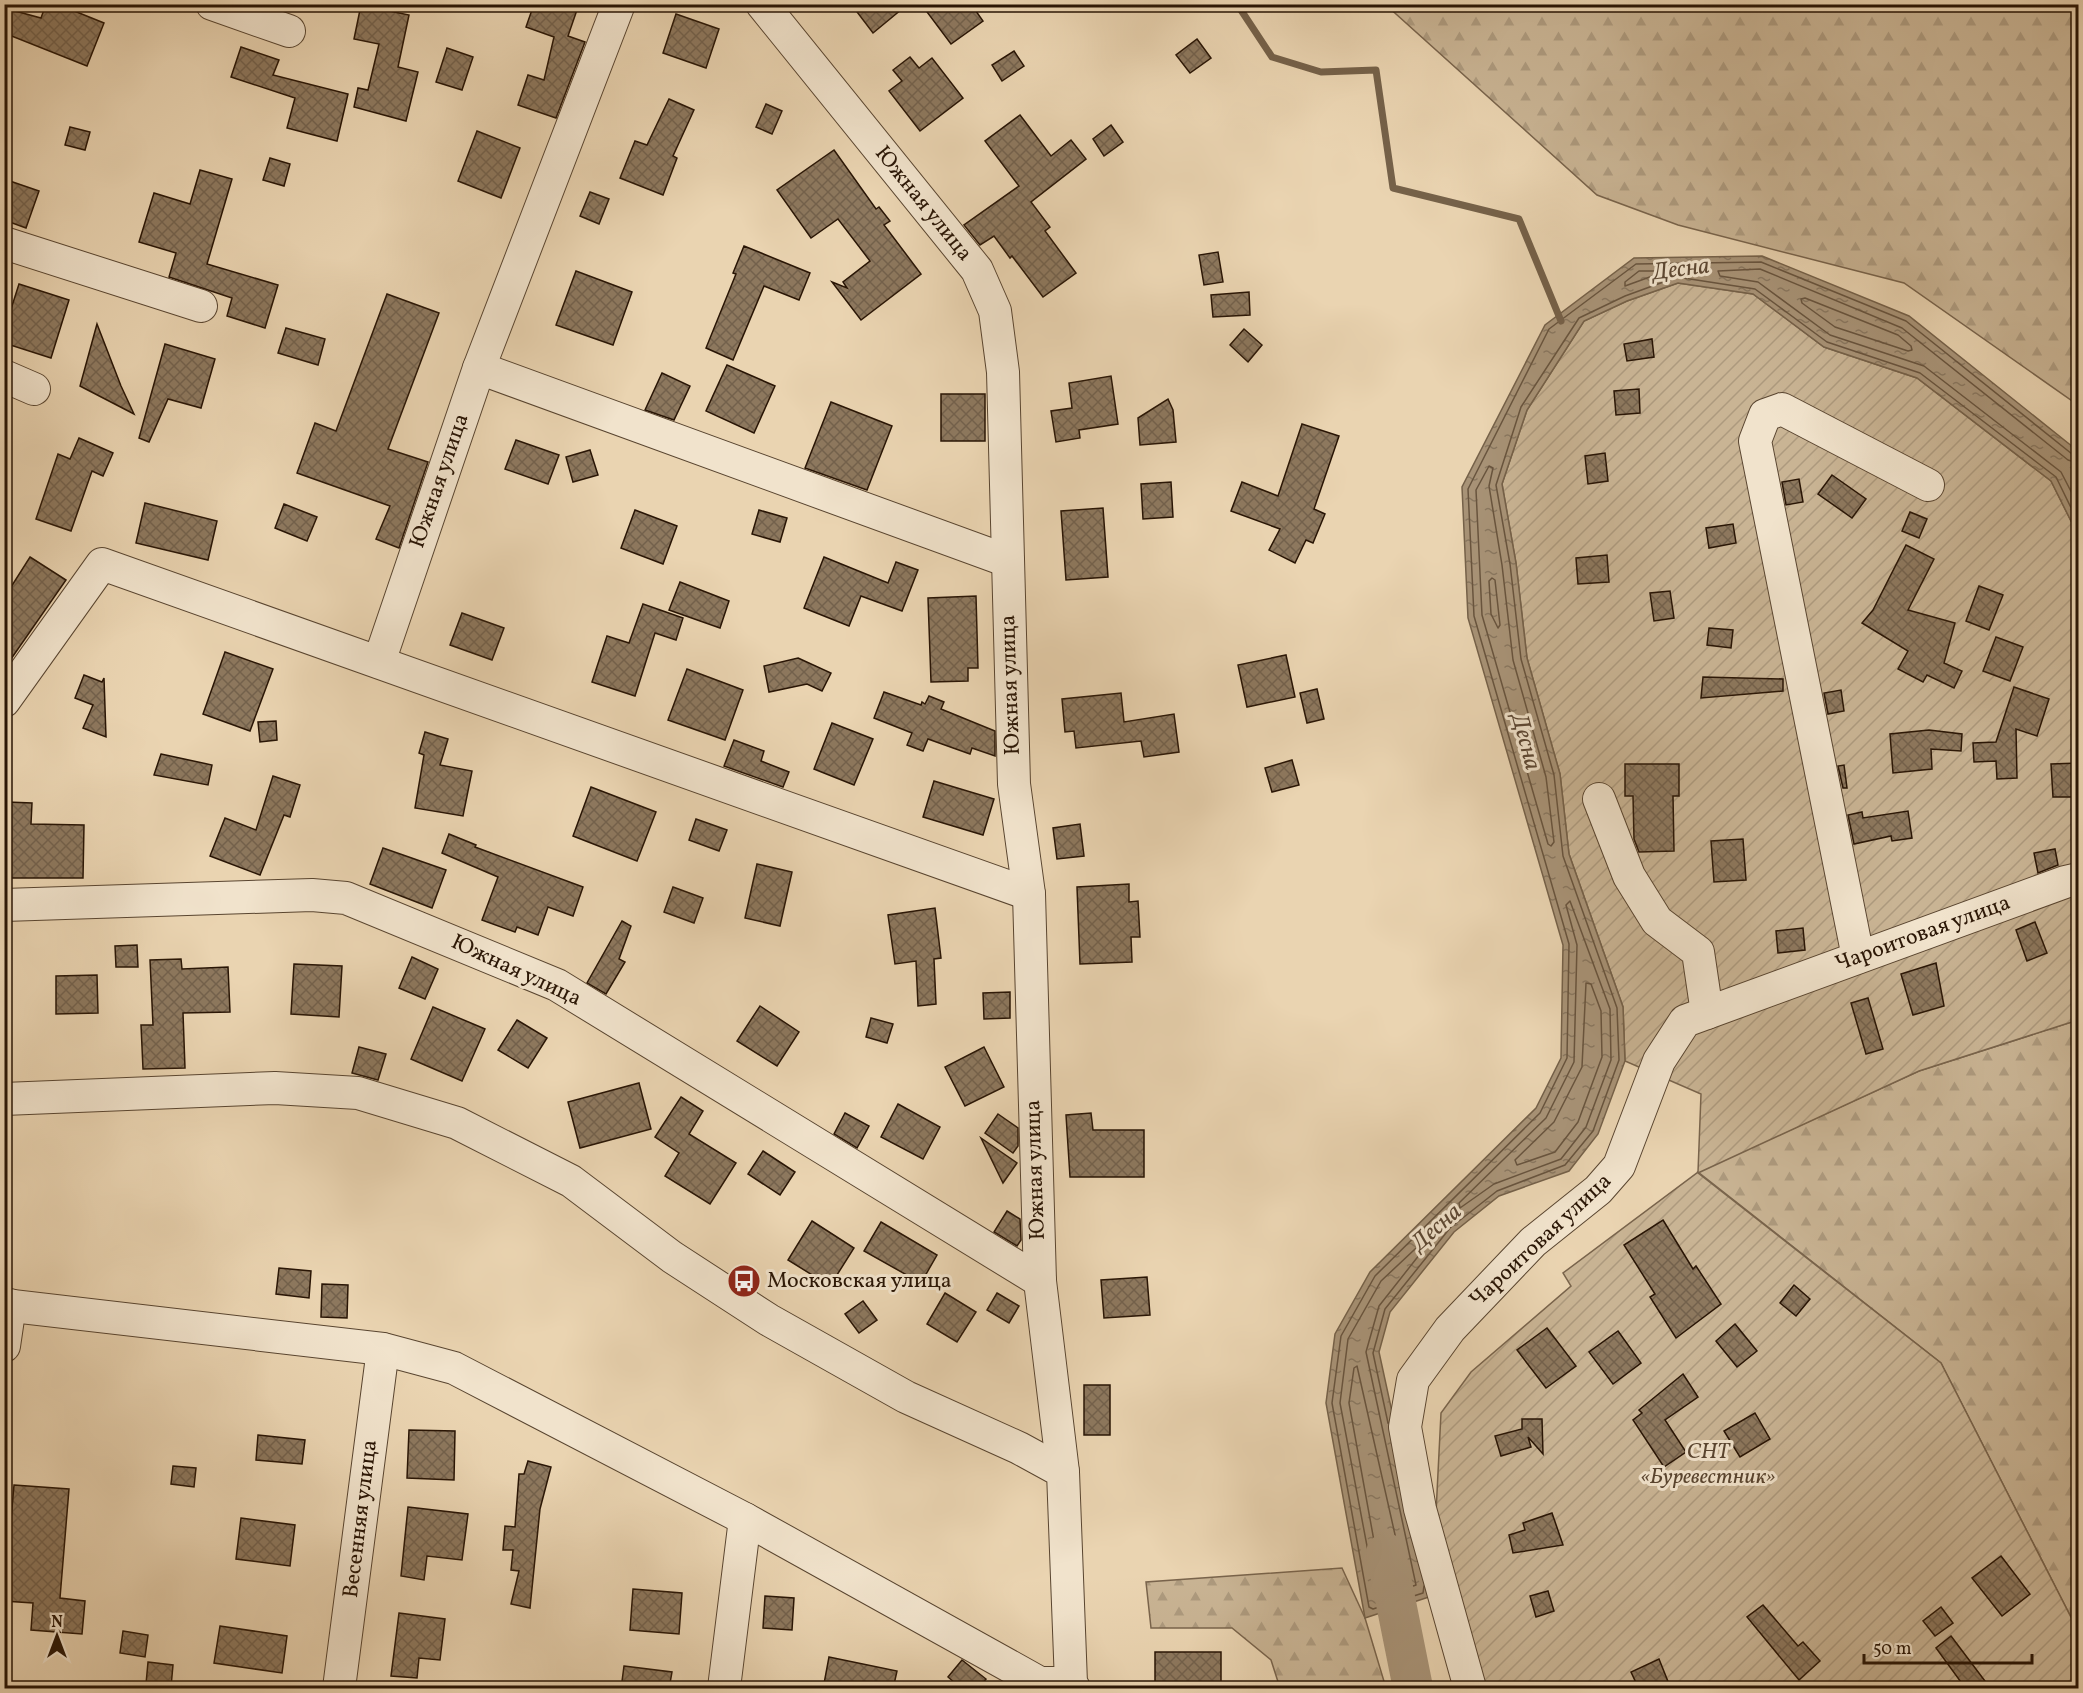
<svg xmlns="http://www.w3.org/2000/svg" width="2083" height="1693" font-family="Vollkorn,serif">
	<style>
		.forest { fill: url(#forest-firs); stroke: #79644c; stroke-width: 1.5 }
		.garden { fill: url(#garden-furrows); stroke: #79644c; stroke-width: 1.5 }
		.water { fill: url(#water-ripples); stroke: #756149; stroke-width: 1.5 }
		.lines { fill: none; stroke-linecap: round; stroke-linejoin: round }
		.shore { stroke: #68543e; stroke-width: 1.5 }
		.stream { stroke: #756149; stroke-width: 7 }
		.river { stroke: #a89377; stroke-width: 40 }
		.building { fill: url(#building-cross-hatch); stroke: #291505; stroke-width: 1.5 }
		.minor-casing { stroke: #594530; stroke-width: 34 }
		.minor { stroke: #f1e3cc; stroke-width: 32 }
		.labels { text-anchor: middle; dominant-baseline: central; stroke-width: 6; stroke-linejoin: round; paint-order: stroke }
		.street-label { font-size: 22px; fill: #291505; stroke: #f1e3cc }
		.poi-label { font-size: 22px; fill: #291505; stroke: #f1e3cc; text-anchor: start }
		.park-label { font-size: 22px; font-style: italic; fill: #594530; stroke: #f1e3cc }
		.water-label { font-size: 24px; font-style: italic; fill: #5c4733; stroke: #f1e3cc }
	</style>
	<defs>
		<pattern id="forest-firs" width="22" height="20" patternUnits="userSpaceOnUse" patternTransform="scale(1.5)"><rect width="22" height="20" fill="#c9b494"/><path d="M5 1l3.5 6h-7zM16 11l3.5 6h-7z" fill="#ad9a7e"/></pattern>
		<pattern id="garden-furrows" width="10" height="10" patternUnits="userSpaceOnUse" patternTransform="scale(1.5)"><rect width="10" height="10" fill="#c9b494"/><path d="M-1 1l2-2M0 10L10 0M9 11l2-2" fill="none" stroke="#ad9a7e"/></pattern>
		<pattern id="water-ripples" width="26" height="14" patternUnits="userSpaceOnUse" patternTransform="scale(1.5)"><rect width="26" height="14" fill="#a89377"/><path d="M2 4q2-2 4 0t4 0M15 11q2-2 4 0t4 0" fill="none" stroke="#897760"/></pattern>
		<pattern id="building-cross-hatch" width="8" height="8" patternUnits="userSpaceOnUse" patternTransform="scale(1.5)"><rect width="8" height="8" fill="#8d785e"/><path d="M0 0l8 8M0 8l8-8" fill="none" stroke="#73614c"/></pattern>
	</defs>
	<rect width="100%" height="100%" fill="#ead4b1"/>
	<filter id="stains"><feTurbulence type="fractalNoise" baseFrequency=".00333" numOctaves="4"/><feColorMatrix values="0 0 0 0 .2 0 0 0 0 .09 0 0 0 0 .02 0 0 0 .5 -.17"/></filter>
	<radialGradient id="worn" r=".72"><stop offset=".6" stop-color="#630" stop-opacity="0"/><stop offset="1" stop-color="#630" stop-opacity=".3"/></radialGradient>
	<g class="forest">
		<polygon points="1386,5 2078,5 2078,405 1904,283 1678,225 1597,195"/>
		<polygon points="2078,1020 2078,1631 1941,1363 1698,1172 1919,1071"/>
		<polygon points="1342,1568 1365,1618 1386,1688 1280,1688 1271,1660 1232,1628 1151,1628 1146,1582"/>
	</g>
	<polygon class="garden" points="1678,283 1753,294 1824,347 1917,378 2051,481 2078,535 2078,1020 1919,1071 1698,1173 1941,1363 2078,1631 2078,1688 1476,1688 1436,1513 1441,1413 1471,1372 1571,1286 1563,1273 1698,1172 1701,1094 1625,1061 1623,1007 1569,854 1560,774 1527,658 1516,563 1502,484 1527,410 1584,321 1627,301"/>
	<polygon class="water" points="1762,256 1909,316 2078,451 2078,535 2051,481 1917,378 1824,347 1753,294 1678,283 1627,301 1584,321 1527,410 1502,484 1516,563 1527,658 1560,774 1569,854 1623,1007 1625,1061 1598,1134 1569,1171 1499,1196 1454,1232 1390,1312 1379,1352 1432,1596 1365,1618 1326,1403 1335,1334 1370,1272 1536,1108 1561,1058 1563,945 1468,618 1462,487 1545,325 1634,258"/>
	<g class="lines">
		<g class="shore">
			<polygon points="1639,271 1656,271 1658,274 1625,286 1625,282"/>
			<polygon points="1805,298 1898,335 1911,346 1912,350 1908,351 1835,327 1802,303 1801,299"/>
			<polyline points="2078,463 2068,460 1902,328 1760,269 1718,271 1720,276 1758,282 1830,335 1924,366 2061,472 2078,505"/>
			<polygon points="1489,466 1493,468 1489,486 1502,565 1513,660 1546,777 1554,842 1551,846 1548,844 1482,615 1476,490"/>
			<polygon points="1492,578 1495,580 1500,625 1498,628 1491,614 1489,581"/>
			<polygon points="1570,901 1610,1009 1611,1060 1586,1127 1561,1159 1494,1184 1460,1208 1459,1203 1546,1118 1574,1062 1577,945 1566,905"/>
			<polygon points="1586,983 1591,984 1601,1011 1602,1057 1578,1122 1555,1152 1517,1165 1515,1160 1554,1122 1582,1067"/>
			<polygon points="1430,1235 1431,1240 1379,1306 1366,1352 1416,1585 1377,1599 1340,1403 1348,1339 1381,1281"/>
			<polygon points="1357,1366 1405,1579 1403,1582 1385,1587 1382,1585 1349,1403 1354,1368"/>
			<polyline points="1388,1423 1373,1353 1385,1309 1450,1228 1497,1191 1565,1165 1593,1131 1619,1060 1617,1008 1563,856 1554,775 1521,659 1510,564 1496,485 1521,407 1579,318 1625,296 1677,277 1755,289 1827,342 1920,373 2056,477 2078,522"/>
			<polyline points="1424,1586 1423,1593 1373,1609 1369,1607 1332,1403 1341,1336 1375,1276 1540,1113 1567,1058 1569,944 1474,616 1468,489 1549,329 1636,264 1761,262 1906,321 2072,454 2078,455"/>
		</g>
		<polyline class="stream" points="1237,4 1272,57 1321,72 1376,70 1393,188 1519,219 1561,321"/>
		<polyline class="river" points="1386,1553 1413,1688"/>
	</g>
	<g class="building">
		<polygon points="46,4 57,4 104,23 87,66 4,33 4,8 41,18"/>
		<polygon points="534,4 579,4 568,36 585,42 556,118 518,105 528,75 544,80 554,37 526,27"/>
		<polygon points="851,4 908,4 873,33"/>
		<polygon points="937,4 971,4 983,21 951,44 927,12"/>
		<polygon points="361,5 409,15 398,67 418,72 406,121 354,107 358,88 368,90 379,44 354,39"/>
		<polygon points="676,14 719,29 706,68 663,53"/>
		<polygon points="1197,39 1211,58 1190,73 1176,55"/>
		<polygon points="241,47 279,60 273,75 348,94 337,141 287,128 295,98 231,77"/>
		<polygon points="447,48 473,57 462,90 436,82"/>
		<polygon points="1014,51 1024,66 1002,81 992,65"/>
		<polygon points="910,57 919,68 932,58 963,98 920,131 889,91 902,81 893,70"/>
		<polygon points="669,99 694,110 673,156 677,158 663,195 620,178 635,141 647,145"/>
		<polygon points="766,104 782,111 772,134 756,127"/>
		<polygon points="1020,115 1051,156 1071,140 1086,159 1031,202 1050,227 1045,231 1076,273 1043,297 1012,256 1010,258 994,236 980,245 964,225 1019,186 985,141"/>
		<polygon points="1111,125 1123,142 1104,156 1093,139"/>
		<polygon points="70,127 90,132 85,150 65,145"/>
		<polygon points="477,131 520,148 501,198 458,181"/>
		<polygon points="834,150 876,209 879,207 890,221 884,225 921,274 861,320 832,282 847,288 843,282 870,261 838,219 811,238 777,190"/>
		<polygon points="270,158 290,164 284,186 263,180"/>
		<polygon points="200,170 232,179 207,264 278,285 265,328 227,316 232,298 169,277 176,253 139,242 154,193 190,204"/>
		<polygon points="4,179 39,191 26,228 4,220"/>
		<polygon points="590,192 609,199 599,224 580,216"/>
		<polygon points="744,246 810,273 799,300 764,286 733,360 706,348 736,274 733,273"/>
		<polygon points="1218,252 1223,282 1204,285 1199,255"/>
		<polygon points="576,271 632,292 613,345 556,325"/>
		<polygon points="19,284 69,300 51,358 4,343 4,331"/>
		<polygon points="1249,292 1250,315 1213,317 1211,295"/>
		<polygon points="387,294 439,313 388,449 428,462 399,548 376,539 390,506 297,473 315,423 336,431"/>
		<polygon points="97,324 121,386 134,414 80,386"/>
		<polygon points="286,328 325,339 318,365 278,353"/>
		<polygon points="1244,329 1262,345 1248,362 1230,345"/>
		<polygon points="1652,339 1654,357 1627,361 1624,344"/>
		<polygon points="165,344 215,359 201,408 168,399 149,442 139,438"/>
		<polygon points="727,365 775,386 754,433 706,411"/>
		<polygon points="662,373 690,386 674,420 645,410"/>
		<polygon points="1111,376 1118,424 1079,430 1080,438 1056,442 1051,411 1072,408 1069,383"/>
		<polygon points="1639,389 1640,413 1616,415 1614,391"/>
		<rect x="941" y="394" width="44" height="47"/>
		<polygon points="1168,399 1173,410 1176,442 1140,445 1138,418"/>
		<polygon points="831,402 892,426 867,490 805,468"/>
		<polygon points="1302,424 1339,436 1314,509 1325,514 1313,543 1306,540 1295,563 1269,550 1280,529 1231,511 1242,482 1278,496"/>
		<polygon points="79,438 113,453 103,476 92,471 71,531 36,519 58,454 70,459"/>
		<polygon points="516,440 559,455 548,484 505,469"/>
		<polygon points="590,450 598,475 573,482 566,457"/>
		<polygon points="1605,453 1608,481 1588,484 1585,456"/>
		<polygon points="1832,475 1866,499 1852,518 1818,494"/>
		<polygon points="1799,479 1803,502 1786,505 1782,482"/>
		<polygon points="1171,482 1173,517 1143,519 1141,484"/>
		<polygon points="145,503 217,521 208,560 136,543"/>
		<polygon points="284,504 317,517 307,541 275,528"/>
		<polygon points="1103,508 1108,577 1066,580 1061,511"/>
		<polygon points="635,510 677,526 663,564 621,548"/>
		<polygon points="759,510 787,518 780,542 752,534"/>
		<polygon points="1910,512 1927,519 1919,538 1902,531"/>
		<polygon points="1733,524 1736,543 1709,548 1706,528"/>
		<polygon points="1906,545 1934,559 1908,610 1955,623 1944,663 1962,671 1954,688 1927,675 1923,682 1898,669 1908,651 1862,623 1873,610"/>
		<polygon points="1607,555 1609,582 1578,584 1576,558"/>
		<polygon points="30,557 66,580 4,669 4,598"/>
		<polygon points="824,557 888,583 896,562 918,570 902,611 861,596 849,626 804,608"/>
		<polygon points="680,582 729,601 720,628 669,610"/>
		<polygon points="1979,586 2003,595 1989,630 1966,621"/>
		<polygon points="1670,591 1674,618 1654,621 1650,593"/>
		<polygon points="976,596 978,668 968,668 968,681 931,682 928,598"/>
		<polygon points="643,604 683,618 676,640 655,633 635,696 592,682 607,636 629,643"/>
		<polygon points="462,613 504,628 492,660 450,645"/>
		<polygon points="1709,628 1733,630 1731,648 1707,645"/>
		<polygon points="1996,637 2023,647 2010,681 1983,671"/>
		<polygon points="225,652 273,669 250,731 203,714"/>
		<polygon points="1286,655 1295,697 1247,707 1238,665"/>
		<polygon points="798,658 831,673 822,691 807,684 769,692 764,666"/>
		<polygon points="687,669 743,690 725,740 668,720"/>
		<polygon points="84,675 102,682 104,678 106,737 83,728 93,705 75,698"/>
		<polygon points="1703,677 1783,679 1783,691 1701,698"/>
		<polygon points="2014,687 2049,699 2037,736 2016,729 2017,778 1997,779 1996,761 1974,762 1973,743 1996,742"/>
		<polygon points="1317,689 1324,719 1307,723 1300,693"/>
		<polygon points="1841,690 1844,711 1828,714 1824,693"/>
		<polygon points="884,692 921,705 922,702 925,704 929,696 944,702 941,709 995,731 995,756 972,748 970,754 928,739 923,751 907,745 912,733 874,718"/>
		<polygon points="1121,693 1124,722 1174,714 1179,752 1144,757 1141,741 1076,748 1074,731 1065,732 1062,699"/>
		<polygon points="276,721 277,740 260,742 258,722"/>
		<polygon points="832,723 873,739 854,785 814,769"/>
		<polygon points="1929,730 1962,734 1961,751 1931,749 1932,769 1893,773 1890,734"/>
		<polygon points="425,732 448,739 440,765 472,771 463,816 415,808 424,755 419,753"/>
		<polygon points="734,740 764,751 761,761 789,772 783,787 724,766"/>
		<polygon points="161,754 212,765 208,785 154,775"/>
		<polygon points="1292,760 1299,785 1272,792 1265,768"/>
		<polygon points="2079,763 2079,797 2053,797 2051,764"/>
		<polygon points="1625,764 1679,764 1679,796 1673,796 1674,851 1639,852 1634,839 1633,796 1625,796"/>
		<polygon points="1844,765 1847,788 1843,788 1838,766"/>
		<polygon points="273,776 300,785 290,817 284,815 260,875 210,856 225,818 256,830"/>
		<polygon points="934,781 994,799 983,835 923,817"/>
		<polygon points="591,787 656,812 637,861 573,836"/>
		<polygon points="7,802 32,803 31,824 84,825 83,878 4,878"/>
		<polygon points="1908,811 1912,838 1892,841 1891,836 1854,844 1848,815 1862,812 1863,818"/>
		<polygon points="696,819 727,830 719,851 689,840"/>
		<polygon points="1080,824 1084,856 1057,859 1053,828"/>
		<polygon points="449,834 476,845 475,847 583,887 573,916 548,907 538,935 517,927 515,932 482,920 498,877 442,853"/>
		<polygon points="1743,839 1746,880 1714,882 1711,841"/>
		<polygon points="383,848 446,870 432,908 370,884"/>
		<polygon points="2055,849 2058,865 2038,873 2034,853"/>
		<polygon points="757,864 792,872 780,926 745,918"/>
		<polygon points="1129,884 1129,902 1138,901 1140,937 1131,937 1132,962 1080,964 1077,887"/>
		<polygon points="673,887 703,898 694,923 664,912"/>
		<polygon points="935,908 941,958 934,959 936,1004 918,1006 916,961 895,964 888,915"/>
		<polygon points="622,921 631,926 619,959 625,962 606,994 587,983"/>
		<polygon points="2035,922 2047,953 2027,961 2016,930"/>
		<polygon points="1803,928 1805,950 1778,953 1776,931"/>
		<polygon points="137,945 138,967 116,967 115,946"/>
		<polygon points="412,957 438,969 425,999 399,988"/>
		<polygon points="181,959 182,969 228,967 230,1012 183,1013 185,1068 143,1069 141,1025 153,1025 150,960"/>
		<polygon points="1936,963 1944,1006 1913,1015 1901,974"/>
		<polygon points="294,964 342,966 339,1017 291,1014"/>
		<polygon points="97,975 98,1013 56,1014 56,976"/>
		<polygon points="1010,992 1010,1018 984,1019 983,993"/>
		<polygon points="1868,998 1883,1049 1866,1054 1851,1003"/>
		<polygon points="760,1006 799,1032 777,1066 737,1041"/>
		<polygon points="433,1007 485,1029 462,1081 411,1059"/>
		<polygon points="871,1018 893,1024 887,1043 866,1037"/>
		<polygon points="517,1020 547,1038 528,1068 498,1050"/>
		<polygon points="359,1047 386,1054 378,1080 352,1073"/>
		<polygon points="984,1047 1004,1087 965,1106 945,1067"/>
		<polygon points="639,1083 651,1129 580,1148 568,1102"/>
		<polygon points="681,1097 703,1111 689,1134 736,1163 710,1204 665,1176 679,1153 655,1137"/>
		<polygon points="898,1104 940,1127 923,1159 881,1137"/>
		<polygon points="845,1113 869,1126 857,1148 834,1134"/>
		<polygon points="1091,1113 1093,1130 1144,1130 1144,1177 1070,1177 1066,1115"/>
		<polygon points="998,1114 1018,1128 1018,1146 1013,1153 985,1133"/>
		<polygon points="981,1138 1017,1163 1003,1183"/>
		<polygon points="763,1151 795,1172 780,1195 748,1174"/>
		<polygon points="1007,1211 1020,1219 1021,1240 1017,1246 994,1232"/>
		<polygon points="1663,1220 1693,1269 1696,1266 1721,1304 1676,1338 1650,1297 1655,1294 1624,1245"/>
		<polygon points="812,1221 854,1248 830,1286 788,1260"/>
		<polygon points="881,1222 937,1255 921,1283 864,1251"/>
		<polygon points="279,1268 311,1271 309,1298 276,1294"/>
		<polygon points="1147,1277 1150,1315 1104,1318 1101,1280"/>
		<polygon points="322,1284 348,1285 347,1318 321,1317"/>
		<polygon points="1794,1285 1810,1299 1796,1316 1780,1303"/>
		<polygon points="945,1293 976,1312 957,1342 927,1324"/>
		<polygon points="997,1293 1019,1306 1009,1323 987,1310"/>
		<polygon points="863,1301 877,1320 859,1333 845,1314"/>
		<polygon points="1735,1324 1757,1351 1737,1367 1716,1341"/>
		<polygon points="1547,1328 1576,1366 1546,1388 1517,1350"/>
		<polygon points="1618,1331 1641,1363 1613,1384 1589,1352"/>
		<polygon points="1683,1374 1698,1397 1665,1420 1686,1452 1664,1467 1633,1420 1642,1413 1639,1410"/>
		<rect x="1084" y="1385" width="26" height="50"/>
		<polygon points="1755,1413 1770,1439 1740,1457 1724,1431"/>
		<polygon points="1522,1419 1542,1419 1543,1454 1528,1437 1531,1447 1501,1456 1495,1436 1522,1429"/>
		<polygon points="409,1430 455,1431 454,1480 407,1478"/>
		<polygon points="258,1435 305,1440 302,1464 256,1460"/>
		<polygon points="528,1461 551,1467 540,1509 530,1608 511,1604 519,1571 511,1570 513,1550 503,1550 505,1526 515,1527 519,1474 524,1474"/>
		<polygon points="173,1466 196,1468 194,1487 171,1484"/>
		<polygon points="14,1485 69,1489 60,1598 85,1601 82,1634 31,1630 33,1603 4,1601"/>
		<polygon points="408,1507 468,1514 462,1560 427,1556 424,1580 401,1576"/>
		<polygon points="1552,1513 1563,1545 1513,1553 1509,1535 1525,1530 1523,1523"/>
		<polygon points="241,1518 295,1525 290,1566 236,1559"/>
		<polygon points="2001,1556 2030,1594 2002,1616 1972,1578"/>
		<polygon points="633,1589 682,1593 679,1634 630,1630"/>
		<polygon points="1548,1591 1554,1611 1536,1617 1530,1596"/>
		<polygon points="765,1596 794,1598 792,1630 763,1628"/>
		<polygon points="1763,1605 1798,1646 1803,1642 1820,1661 1799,1680 1747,1617"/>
		<polygon points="1941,1607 1953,1623 1935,1636 1923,1621"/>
		<polygon points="399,1613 445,1619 440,1660 419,1658 417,1678 391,1676"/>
		<polygon points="220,1626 287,1636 282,1673 214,1663"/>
		<polygon points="123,1631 148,1635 145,1657 120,1653"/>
		<polygon points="1951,1636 1991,1689 1966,1689 1936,1648"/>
		<rect x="1155" y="1652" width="66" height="37"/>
		<polygon points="829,1657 897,1671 893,1689 823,1689"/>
		<polygon points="1659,1659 1671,1689 1639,1689 1631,1672"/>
		<polygon points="962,1660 986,1679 978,1689 962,1689 948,1677"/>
		<polygon points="148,1662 173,1665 171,1687 146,1684"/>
		<polygon points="624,1666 672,1672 669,1689 621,1689"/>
	</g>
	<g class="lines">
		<g class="minor-casing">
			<g id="minor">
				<polyline points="212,4 289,31"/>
				<polyline points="4,243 201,306"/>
				<polyline points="479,368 1008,561"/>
				<polyline points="4,376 34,389"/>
				<polyline points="379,662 479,368 619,4"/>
				<polyline points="4,701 102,564 1029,894"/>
				<polyline points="1599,799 1629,876 1657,921 1698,952 1707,1013"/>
				<polyline points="4,905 312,895 346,898 557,985 1040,1281 1029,894 1014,784 1003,372 995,311 977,270 762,4"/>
				<polyline points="1858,957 1755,441 1765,415 1782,409 1928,485"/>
				<polyline points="4,1099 275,1088 358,1093 457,1123 571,1181 672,1257 769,1320 906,1397 1019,1448 1063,1472 1071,1683 1074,1688"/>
				<polyline points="1040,1281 1063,1472"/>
				<polyline points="4,1305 383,1349 454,1368 745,1519 1040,1683 1071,1683"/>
				<polyline points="4,1346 10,1305"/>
				<polyline points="339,1688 383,1349"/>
				<polyline points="724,1688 745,1519"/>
				<polyline points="1470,1688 1420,1509 1405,1427 1413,1380 1450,1329 1533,1242 1598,1190 1619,1166 1659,1061 1685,1021 2065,882 2078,879"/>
			</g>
		</g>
		<use href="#minor" class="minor"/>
	</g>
	<defs>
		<g id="bus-disc" transform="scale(1.725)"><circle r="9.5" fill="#8f2418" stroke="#f1e3cc"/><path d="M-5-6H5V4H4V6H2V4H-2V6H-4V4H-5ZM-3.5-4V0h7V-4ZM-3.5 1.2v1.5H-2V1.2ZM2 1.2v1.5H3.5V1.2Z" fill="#fff"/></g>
	</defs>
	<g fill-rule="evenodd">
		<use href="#bus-disc" x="744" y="1281"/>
	</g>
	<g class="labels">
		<g class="street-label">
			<text transform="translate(923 204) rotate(51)">Южная улица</text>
			<text transform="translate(440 481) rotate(-71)">Южная улица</text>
			<text transform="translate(1011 685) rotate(-92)">Южная улица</text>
			<text transform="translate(1923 934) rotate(-20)">Чароитовая улица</text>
			<text transform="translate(516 971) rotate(25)">Южная улица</text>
			<text transform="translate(1036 1170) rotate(-92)">Южная улица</text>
			<text transform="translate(1541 1241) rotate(-43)">Чароитовая улица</text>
			<text transform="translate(361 1519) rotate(-83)">Весенняя улица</text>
		</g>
		<g class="poi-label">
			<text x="767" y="1281">Московская улица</text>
		</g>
		<g class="park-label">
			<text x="1708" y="1452">СНТ<tspan x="1708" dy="25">«Буревестник»</tspan></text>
		</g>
		<g class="water-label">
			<text transform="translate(1681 270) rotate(-7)">Десна</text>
			<text transform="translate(1525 742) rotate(75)">Десна</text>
			<text transform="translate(1437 1228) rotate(-41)">Десна</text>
		</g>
	</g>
	<rect width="2083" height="1693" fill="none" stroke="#ead4b1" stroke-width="24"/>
	<rect x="6" y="6" width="2071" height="1681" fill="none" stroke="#291505" stroke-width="3"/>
	<rect x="12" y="12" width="2059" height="1669" fill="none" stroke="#291505" stroke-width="1.5"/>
	<g transform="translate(57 1636)" stroke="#f1e3cc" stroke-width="4.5" paint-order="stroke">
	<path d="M0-4.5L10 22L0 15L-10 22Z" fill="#291505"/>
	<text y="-9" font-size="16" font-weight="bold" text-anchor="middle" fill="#291505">N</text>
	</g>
	<path d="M1864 1654v9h168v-9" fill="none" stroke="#291505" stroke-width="3"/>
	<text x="1873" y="1654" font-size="18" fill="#291505" stroke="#f1e3cc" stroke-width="4.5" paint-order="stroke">50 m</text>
	<rect width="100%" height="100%" filter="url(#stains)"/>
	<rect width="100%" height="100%" fill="url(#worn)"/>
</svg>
